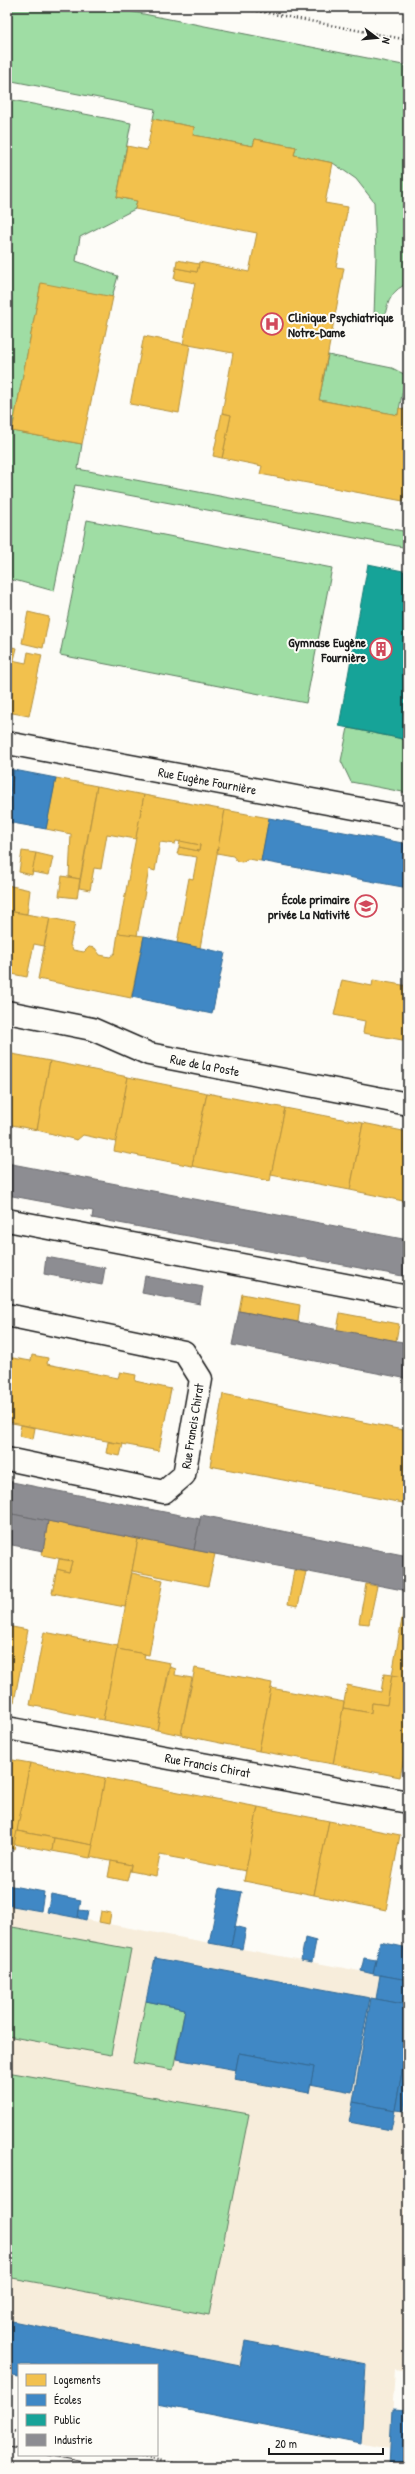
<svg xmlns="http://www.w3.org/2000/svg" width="415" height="2474" font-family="'Patrick Hand',sans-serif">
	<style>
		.built { fill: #f7eddb }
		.green { fill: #9fdda4; stroke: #5e7c60 }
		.homes { fill: #f2c14e; stroke: #b2903f }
		.schools { fill: #3f88c5; stroke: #346892 }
		.public { fill: #17a398; stroke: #187a73 }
		.industry { fill: #8d8d92; stroke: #6b6b6f }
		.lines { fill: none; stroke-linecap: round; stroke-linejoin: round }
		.lane-casing { stroke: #1c1c1c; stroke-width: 25 }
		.street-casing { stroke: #1c1c1c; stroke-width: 25 }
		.path { stroke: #1c1c1c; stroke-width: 2.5; stroke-dasharray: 1 3; stroke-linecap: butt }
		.lane { stroke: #fdfcf7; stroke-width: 22 }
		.street { stroke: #fdfcf7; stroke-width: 22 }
		.tram { stroke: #1c1c1c; stroke-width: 1 }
		.labels { text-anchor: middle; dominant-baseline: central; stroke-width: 4; stroke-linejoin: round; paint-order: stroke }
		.poi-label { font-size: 13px; font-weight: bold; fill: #1c1c1c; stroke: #fdfcf7; text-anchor: end }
		.street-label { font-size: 13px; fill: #1c1c1c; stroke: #fdfcf7 }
	</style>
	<rect width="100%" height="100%" fill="#fdfcf7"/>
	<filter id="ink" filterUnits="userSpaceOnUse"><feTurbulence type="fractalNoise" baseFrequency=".025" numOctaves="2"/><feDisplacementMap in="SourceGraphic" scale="8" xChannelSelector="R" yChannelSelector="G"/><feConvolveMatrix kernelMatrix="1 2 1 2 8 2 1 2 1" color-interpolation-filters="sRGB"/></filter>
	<g filter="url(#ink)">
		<polygon class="built" points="7,1905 408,1980 408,2371 395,2369 390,2449 157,2404 157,2365 19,2365 19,2377 7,2375"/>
		<g class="green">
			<path d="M7,7H108L408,66V284C393,288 387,302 385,316H374L376,255L374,202L356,179L333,163L294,155L296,147L255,139L253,146L193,135L194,127L153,119L155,109L7,80Z"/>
			<polygon points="7,99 131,123 117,197 137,201 135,209 80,237 76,261 118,276 112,297 41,284 12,431 82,444 78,469 408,532 408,548 75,485 54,591 7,578"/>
			<polygon points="328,355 392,368 408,376 408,385 404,384 398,415 319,400"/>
			<polygon points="87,520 332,568 306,703 60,655"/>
			<polygon points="348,728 408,740 408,793 351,782 341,761"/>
			<polygon points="7,1926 131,1949 111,2055 7,2036"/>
			<polygon points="146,2001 185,2009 173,2070 133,2063"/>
			<polygon points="7,2072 249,2114 209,2315 7,2277"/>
		</g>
		<g class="homes">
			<polygon points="153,119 194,127 193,135 253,146 255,139 296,147 294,155 333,163 325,203 348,207 336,267 344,268 319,400 398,415 399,408 408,410 408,494 404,494 403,501 260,474 262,466 222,458 231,415 222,413 233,353 183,344 195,283 174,279 176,268 197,272 199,262 249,272 257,233 135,209 137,201 117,197 127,146 147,150"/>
			<polygon points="177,260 199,264 197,272 176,268"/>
			<polygon points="41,283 113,297 82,444 12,431"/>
			<polygon points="144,336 190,345 179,413 130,404"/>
			<polygon points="222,413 231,415 222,458 213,456"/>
			<polygon points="28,612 49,617 43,648 22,643"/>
			<polygon points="7,646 17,648 14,660 7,659"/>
			<polygon points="28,652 42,655 29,716 7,712 7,659 26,663"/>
			<polygon points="56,778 97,786 80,879 69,877 71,834 46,829"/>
			<polygon points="97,786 144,795 136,839 107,834 101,869 94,868 90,890 79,888"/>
			<polygon points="144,795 225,810 200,948 177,943 189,878 193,879 197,857 177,854 179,847 199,851 200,845 176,841 175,844 160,842 155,871 149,869 137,936 118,933"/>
			<polygon points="225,810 269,818 261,861 247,859 242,862 237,861 233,856 217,853"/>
			<polygon points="180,841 200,845 199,851 179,847"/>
			<polygon points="22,851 36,853 32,875 19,872"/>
			<polygon points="36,853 53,857 49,875 32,872"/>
			<polygon points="62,876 80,879 77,898 59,896"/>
			<polygon points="7,885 30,890 27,914 7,911"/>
			<polygon points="7,911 50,918 44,946 34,944 27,977 7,973"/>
			<polygon points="50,918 75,923 70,945 73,950 84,952 89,947 95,948 100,955 110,957 115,953 118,933 144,936 131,998 38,979"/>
			<polygon points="342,980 372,986 373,980 408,986 408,1041 363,1033 365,1021 334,1015"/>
			<polygon points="7,1053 50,1061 37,1130 7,1124"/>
			<polygon points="50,1061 128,1077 116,1142 83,1135 77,1140 37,1130"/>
			<polygon points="128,1077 207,1093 192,1166 114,1151"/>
			<polygon points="207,1093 285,1108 270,1181 192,1166"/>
			<polygon points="285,1108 363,1123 350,1190 271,1175"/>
			<polygon points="363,1123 408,1132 408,1202 350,1190"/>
			<polygon points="242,1294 300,1305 298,1322 239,1311"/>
			<polygon points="340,1313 399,1324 396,1341 337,1330"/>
			<polygon points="32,1355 48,1358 47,1364 118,1378 120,1372 136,1375 135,1381 171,1389 159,1451 7,1422 7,1357 31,1361"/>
			<polygon points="223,1394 408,1431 408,1504 210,1466"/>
			<polygon points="21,1425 35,1428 33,1439 19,1436"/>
			<polygon points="108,1442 123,1444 120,1456 106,1453"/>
			<polygon points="48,1521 138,1539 125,1607 52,1593 57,1569 69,1572 72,1561 42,1555"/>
			<polygon points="138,1539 215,1554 208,1586 132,1571"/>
			<polygon points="59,1559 72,1561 69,1572 57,1569"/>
			<polygon points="294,1570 306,1572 298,1606 288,1604"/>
			<polygon points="132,1573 163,1580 149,1655 117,1649"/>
			<polygon points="366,1584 377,1586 369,1624 359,1623"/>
			<polygon points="407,1591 408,1591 408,1678 392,1675"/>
			<polygon points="7,1626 28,1630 14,1702 7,1701"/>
			<polygon points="44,1632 118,1646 103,1720 30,1705"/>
			<polygon points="117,1649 145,1654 144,1658 170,1663 157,1730 103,1720"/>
			<polygon points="170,1667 176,1669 175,1675 192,1678 181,1735 157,1730"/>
			<polygon points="195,1668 272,1683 259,1751 181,1735"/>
			<polygon points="384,1674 392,1675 387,1705 372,1703 371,1713 343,1708 347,1685 381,1692"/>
			<polygon points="392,1675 408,1678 408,1740 400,1777 333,1764 343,1708 371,1713 372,1703 387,1705"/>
			<polygon points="271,1688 344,1702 333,1764 259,1751"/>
			<polygon points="7,1759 30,1763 14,1849 7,1847"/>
			<polygon points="30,1763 105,1778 93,1845 17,1831"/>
			<polygon points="105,1778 258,1807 246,1871 160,1855 156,1876 130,1871 131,1865 90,1857"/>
			<polygon points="258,1807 329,1821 314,1895 244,1881"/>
			<polygon points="329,1821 400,1835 386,1910 314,1895"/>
			<polygon points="17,1831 54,1838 52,1851 14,1844"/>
			<polygon points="54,1838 93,1845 90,1858 52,1851"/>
			<polygon points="111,1861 131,1865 127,1881 108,1877"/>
			<polygon points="101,1911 111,1913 109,1924 99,1922"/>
		</g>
		<g class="schools">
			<polygon points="7,769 14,770 7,811"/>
			<polygon points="14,770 56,778 46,829 7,822"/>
			<polygon points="269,818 408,844 408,888 261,861"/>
			<polygon points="144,936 225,953 212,1014 132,997"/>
			<polygon points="7,1885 44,1892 41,1911 7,1905"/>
			<polygon points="220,1888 242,1892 231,1947 209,1943"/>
			<polygon points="51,1894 81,1900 78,1918 47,1912"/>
			<polygon points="79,1910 88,1911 86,1920 78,1918"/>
			<polygon points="235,1926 246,1929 242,1949 231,1947"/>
			<polygon points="305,1938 316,1941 312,1962 301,1960"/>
			<polygon points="380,1942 408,1948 408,1980 373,1974"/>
			<polygon points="155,1958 370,1998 352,2092 310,2084 314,2067 239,2053 236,2070 176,2059 185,2009 146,2001"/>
			<polygon points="364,1958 376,1960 373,1974 361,1971"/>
			<polygon points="380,1975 408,1980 408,2005 376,1999"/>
			<polygon points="371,1998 408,2005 408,2039 395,2110 353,2102"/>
			<polygon points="408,2039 408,2089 404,2111 395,2110"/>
			<polygon points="239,2053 314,2067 309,2093 234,2079"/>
			<polygon points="353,2102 395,2110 391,2130 349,2122"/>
			<polygon points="7,2320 240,2366 245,2341 366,2364 361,2444 157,2404 157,2365 19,2365 19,2377 7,2375"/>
			<polygon points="392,2409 408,2410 408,2467 389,2467"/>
		</g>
		<polygon class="public" points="368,564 408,572 408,740 339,726"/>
		<g class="industry">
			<polygon points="7,1163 408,1240 408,1277 92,1218 93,1211 7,1195"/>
			<polygon points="46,1257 105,1268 102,1285 44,1274"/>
			<polygon points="145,1276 203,1287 200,1304 142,1293"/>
			<polygon points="239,1311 408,1343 408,1379 232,1345"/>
			<polygon points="7,1481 200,1519 194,1550 7,1513"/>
			<polygon points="7,1513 48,1521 43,1551 7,1544"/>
			<polygon points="201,1515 408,1556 408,1591 194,1550"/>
		</g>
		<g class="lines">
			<g class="lane-casing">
				<g id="lane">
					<polyline points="7,1220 408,1297"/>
					<polyline points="7,1315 184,1352 201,1379 184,1475 164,1492 7,1459"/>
				</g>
			</g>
			<g class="street-casing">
				<g id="street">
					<path id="s1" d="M7,743L408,818"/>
					<path id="s2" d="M7,1012L92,1029L149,1054L408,1104"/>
					<path id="s3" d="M7,1728L408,1802"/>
				</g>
			</g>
			<g class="path">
				<polyline points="237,7 408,40"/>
				<polyline points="7,2430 19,2432"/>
				<polyline points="133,2455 193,2467"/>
			</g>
			<use href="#lane" class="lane"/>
			<use href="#street" class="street"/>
			<g class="tram">
				<polyline points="7,2447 19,2449"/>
				<polyline points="48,2455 110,2467"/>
				<polyline points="7,2464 22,2467"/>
			</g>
		</g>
	</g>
	<defs>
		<g id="hospital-ring" transform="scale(1.15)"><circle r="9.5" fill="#fdfcf7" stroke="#d1495b" stroke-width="1.5"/><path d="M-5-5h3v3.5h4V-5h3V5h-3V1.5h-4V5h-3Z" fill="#d1495b"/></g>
		<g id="building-ring" transform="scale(1.15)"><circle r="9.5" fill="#fdfcf7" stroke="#d1495b" stroke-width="1.5"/><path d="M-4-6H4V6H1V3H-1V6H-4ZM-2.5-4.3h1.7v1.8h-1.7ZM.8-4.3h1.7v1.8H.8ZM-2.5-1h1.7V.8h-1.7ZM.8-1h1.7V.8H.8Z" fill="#d1495b"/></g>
		<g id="school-ring" transform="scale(1.15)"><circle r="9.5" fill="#fdfcf7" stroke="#d1495b" stroke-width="1.5"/><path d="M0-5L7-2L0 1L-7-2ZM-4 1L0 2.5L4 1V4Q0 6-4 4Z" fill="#d1495b"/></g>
	</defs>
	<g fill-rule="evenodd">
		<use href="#hospital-ring" x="272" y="324"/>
		<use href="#building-ring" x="381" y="649"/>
		<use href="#school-ring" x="366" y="906"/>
	</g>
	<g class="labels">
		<g class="poi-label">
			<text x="288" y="317" text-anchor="start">Clinique Psychiatrique<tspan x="288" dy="15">Notre-Dame</tspan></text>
			<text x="366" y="642">Gymnase Eugène<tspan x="366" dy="15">Fournière</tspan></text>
			<text x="350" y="899">École primaire<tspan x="350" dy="15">privée La Nativité</tspan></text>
		</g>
		<g class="street-label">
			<text stroke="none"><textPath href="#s1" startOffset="204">Rue Eugène Fournière</textPath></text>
			<text stroke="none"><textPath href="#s2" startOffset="206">Rue de la Poste</textPath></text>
			<text transform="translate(192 1426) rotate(-81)">Rue Francis Chirat</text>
			<text stroke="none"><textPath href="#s3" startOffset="204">Rue Francis Chirat</textPath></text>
		</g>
	</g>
	<rect width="415" height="2474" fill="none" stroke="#fdfcf7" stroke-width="24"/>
	<rect x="12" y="12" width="391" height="2450" fill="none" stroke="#1c1c1c" stroke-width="1.5" filter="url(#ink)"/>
	<rect x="18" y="2364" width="140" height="92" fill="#fdfcf7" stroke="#a3a29f"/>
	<rect x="26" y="2374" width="20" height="12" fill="#f2c14e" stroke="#a3a29f"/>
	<text x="54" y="2384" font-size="12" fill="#1c1c1c">Logements</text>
	<rect x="26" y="2394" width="20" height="12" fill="#3f88c5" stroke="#a3a29f"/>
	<text x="54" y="2404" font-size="12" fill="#1c1c1c">Écoles</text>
	<rect x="26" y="2414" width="20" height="12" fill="#17a398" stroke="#a3a29f"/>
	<text x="54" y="2424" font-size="12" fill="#1c1c1c">Public</text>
	<rect x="26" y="2434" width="20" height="12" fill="#8d8d92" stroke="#a3a29f"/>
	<text x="54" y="2444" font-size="12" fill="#1c1c1c">Industrie</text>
	<g transform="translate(377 38) rotate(106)" stroke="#fdfcf7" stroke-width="3" paint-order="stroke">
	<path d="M0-3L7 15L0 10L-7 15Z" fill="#1c1c1c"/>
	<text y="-6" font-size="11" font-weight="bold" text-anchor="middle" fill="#1c1c1c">N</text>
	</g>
	<path d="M269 2448v6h114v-6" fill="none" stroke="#1c1c1c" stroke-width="2"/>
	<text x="275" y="2448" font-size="12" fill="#1c1c1c" stroke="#fdfcf7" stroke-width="3" paint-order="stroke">20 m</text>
</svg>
